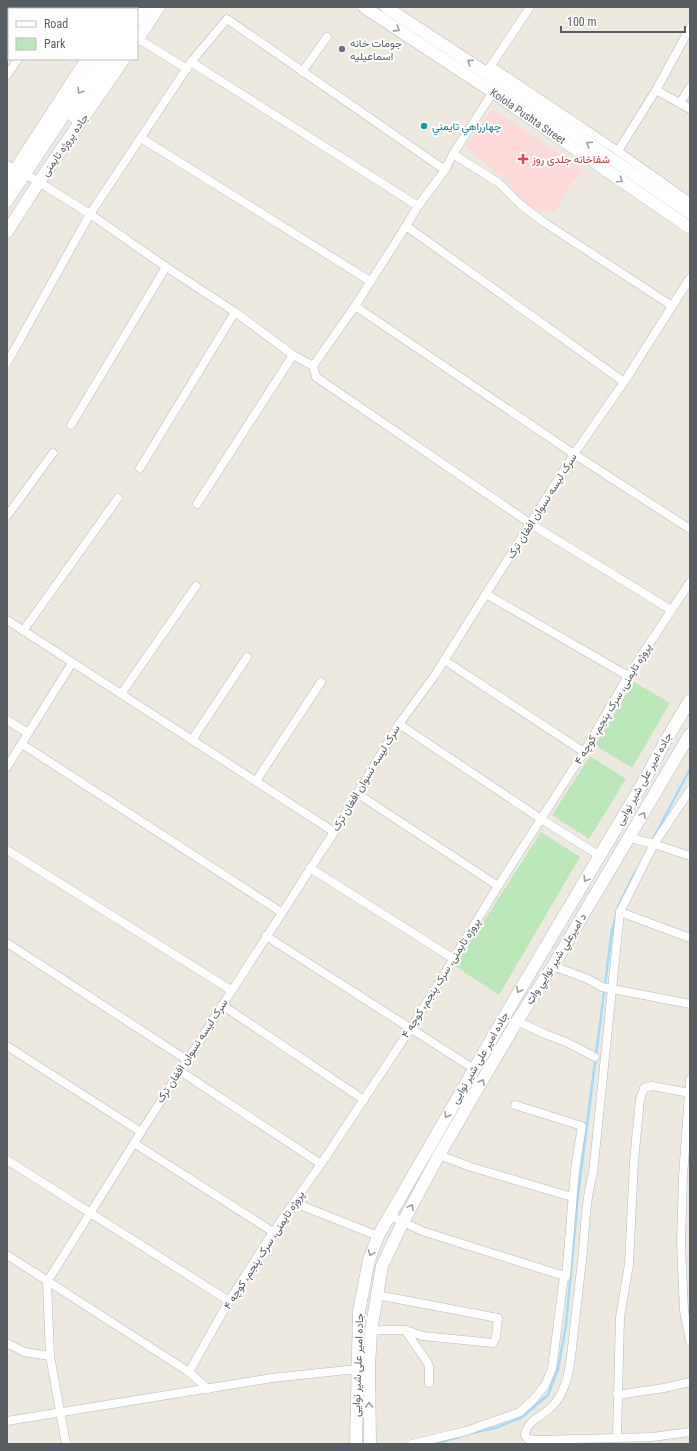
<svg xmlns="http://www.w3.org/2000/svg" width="697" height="1451" font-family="'Roboto Condensed',Vazirmatn,sans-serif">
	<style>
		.medical { fill: #fdd9d8 }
		.park { fill: #bce8b9 }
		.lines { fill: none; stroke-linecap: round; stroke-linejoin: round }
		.stream { stroke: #9edbff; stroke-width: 2.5 }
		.street-casing { stroke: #b5b9be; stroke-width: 9 }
		.secondary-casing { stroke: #b5bac0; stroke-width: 13 }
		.street { stroke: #fff; stroke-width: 8 }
		.secondary { stroke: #fff; stroke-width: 12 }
		.oneway { stroke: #9b9ea1 }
		.worship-dot { fill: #6b7280; stroke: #fff; stroke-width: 1.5 }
		.culture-dot { fill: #0f9aa8; stroke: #fff; stroke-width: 1.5 }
		.health-dot { fill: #e0444e; stroke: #fff; stroke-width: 1.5 }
		.labels { text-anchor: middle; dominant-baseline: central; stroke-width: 4; stroke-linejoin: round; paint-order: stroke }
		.worship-label { font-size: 11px; fill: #5b616d; stroke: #fff; text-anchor: start }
		.street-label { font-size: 11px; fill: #585d62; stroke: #fff }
		.culture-label { font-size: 11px; fill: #0d838f; stroke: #fff; text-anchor: start }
		.health-label { font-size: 11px; fill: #be3a42; stroke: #fff; text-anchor: start }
	</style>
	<rect width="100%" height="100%" fill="#ede9df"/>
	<polygon class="medical" points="492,109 583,170 576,181 573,180 555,211 539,211 521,202 515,196 511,184 466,147"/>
	<g class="park">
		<polygon points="634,682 670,703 632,768 595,745"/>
		<polygon points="590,756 626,779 589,839 552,815"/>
		<polygon points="541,832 580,857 499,995 455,966"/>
	</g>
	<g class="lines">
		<g class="stream">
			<polyline points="653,839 690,769"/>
			<polyline points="618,907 635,872"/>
			<polyline points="471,1433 495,1428 521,1418 548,1395 558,1369 566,1325 578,1195 612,930 616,916"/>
			<polyline points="434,1444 459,1437"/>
		</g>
		<g class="street-casing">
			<g id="street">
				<polyline points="67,7 70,9"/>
				<polyline points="50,9 51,7"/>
				<polyline points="137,38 187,69"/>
				<polyline points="191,62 418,206"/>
				<polyline points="491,66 618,151 690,202"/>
				<polyline points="488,70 530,7"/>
				<polyline points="302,72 327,37"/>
				<polyline points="7,75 18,59"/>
				<polyline points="656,90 690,28"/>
				<polyline points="680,103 690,87"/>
				<polyline points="141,138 370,281"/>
				<polyline points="618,151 656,90 690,109"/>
				<polyline points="453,154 499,183 521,205 545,223 672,306"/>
				<polyline points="7,165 34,179 90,214 166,267 235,312 293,355 313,366 316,377 531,524 671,610"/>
				<polyline points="406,226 624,382"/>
				<polyline points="355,306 574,454 690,529"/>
				<polyline points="7,363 90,214 191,62 227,19 445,170"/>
				<polyline points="313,366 355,306 406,226 418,206 445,170 453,154 493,92"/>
				<polyline points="71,425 166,267"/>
				<polyline points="140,468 235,312"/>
				<polyline points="197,504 293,355"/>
				<polyline points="7,516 53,453"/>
				<polyline points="486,594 628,676"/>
				<polyline points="7,620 334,832"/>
				<polyline points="23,631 118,498"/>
				<polyline points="444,660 584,752"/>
				<polyline points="121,694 196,586"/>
				<polyline points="7,720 28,733"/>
				<polyline points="399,724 541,819 600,856"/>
				<polyline points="192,740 247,657"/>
				<polyline points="22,744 281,912"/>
				<polyline points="7,767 72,663"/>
				<polyline points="256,781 321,682"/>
				<path d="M690,790L654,844L620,912L593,1173C586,1199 585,1225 583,1252C580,1278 577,1304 574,1330C572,1346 571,1363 567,1379C564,1387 561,1397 555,1403C545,1417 528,1417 525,1435L528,1439L538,1440L652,1437L690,1432"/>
				<polyline points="358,794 498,886"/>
				<polyline points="630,838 654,844 690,856"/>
				<polyline points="7,850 231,990"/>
				<polyline points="310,868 454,959"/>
				<polyline points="620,912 690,938"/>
				<polyline points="266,936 474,1069"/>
				<polyline points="7,943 187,1060"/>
				<polyline points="553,966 588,979 602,987 690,1004"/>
				<polyline points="222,1005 364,1100"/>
				<polyline points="517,1021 545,1034 566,1042 595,1057"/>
				<polyline points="7,1046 141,1132"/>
				<polyline points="180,1071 321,1164"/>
				<polyline points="690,1080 683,1176 681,1244 684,1311 690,1341"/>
				<polyline points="134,1143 273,1232"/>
				<polyline points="439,1155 471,1167 572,1197"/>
				<polyline points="7,1160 229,1301"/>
				<polyline points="295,1203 378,1236"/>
				<polyline points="391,1216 422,1231 564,1276"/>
				<polyline points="7,1255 189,1372 208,1389"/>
				<polyline points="405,1330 425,1359 429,1366 429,1383"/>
				<polyline points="371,1331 384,1330 405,1330 423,1336 493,1343 496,1337 498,1318 377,1295"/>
				<polyline points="7,1343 24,1352 50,1356"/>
				<polyline points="189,1372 229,1301 273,1232 321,1164 411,1028 498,886 584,752 628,676 690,582"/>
				<polyline points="617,1395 664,1388 690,1382"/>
				<polyline points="7,1421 272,1378 357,1369"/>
				<polyline points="617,1437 620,1317 629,1264 634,1161 640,1099 644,1088 652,1086 690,1093"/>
				<polyline points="66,1444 50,1356 47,1282 141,1132 334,832 399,724 435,675 574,454 624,382 690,278"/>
				<polyline points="412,1444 466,1431 520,1412 533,1400 545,1385 552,1369 564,1276 566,1277 575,1170 582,1126 515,1105"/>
			</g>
		</g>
		<g class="secondary-casing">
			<g id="secondary">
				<path id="s1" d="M364,7L493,92L690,228"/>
				<polyline points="386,7 486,73 690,213"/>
				<polyline points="119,9 120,7"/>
				<polyline points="134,9 135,7"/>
				<polyline points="137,20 145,7"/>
				<polyline points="137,40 159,7"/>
				<polyline points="74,117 112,59"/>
				<polyline points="7,182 87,59"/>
				<polyline points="7,201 101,59"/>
				<polyline points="7,232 39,182 124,59"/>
				<polyline points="356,1444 359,1311 369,1260 378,1236 517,995 643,783 665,742 690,700"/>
				<polyline points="370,1444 369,1367 371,1331 382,1266 403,1222 439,1155 517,1021 553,966 690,734"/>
			</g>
		</g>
		<use href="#street" class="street"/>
		<use href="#secondary" class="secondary"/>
	</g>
	<defs><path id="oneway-chevron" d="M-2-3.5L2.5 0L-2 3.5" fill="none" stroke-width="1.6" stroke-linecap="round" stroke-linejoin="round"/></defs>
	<g class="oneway">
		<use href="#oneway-chevron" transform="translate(397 29) rotate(33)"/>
		<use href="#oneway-chevron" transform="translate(470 62) rotate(-146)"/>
		<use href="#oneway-chevron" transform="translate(80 91) rotate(124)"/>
		<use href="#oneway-chevron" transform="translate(589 144) rotate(-146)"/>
		<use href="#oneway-chevron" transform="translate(620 180) rotate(35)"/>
		<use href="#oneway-chevron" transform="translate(643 815) rotate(-60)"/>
		<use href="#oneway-chevron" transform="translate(586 879) rotate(122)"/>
		<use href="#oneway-chevron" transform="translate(519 990) rotate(120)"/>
		<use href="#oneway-chevron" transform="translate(482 1082) rotate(-60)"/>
		<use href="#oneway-chevron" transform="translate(447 1115) rotate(120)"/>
		<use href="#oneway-chevron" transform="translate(411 1207) rotate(-62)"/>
		<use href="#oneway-chevron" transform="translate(371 1253) rotate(111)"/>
		<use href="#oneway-chevron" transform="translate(369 1405) rotate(-90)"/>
	</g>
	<circle class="worship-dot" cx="342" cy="49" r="4"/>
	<circle class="culture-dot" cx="424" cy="126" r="4"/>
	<path class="health-dot" d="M521 153h4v4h4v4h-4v4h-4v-4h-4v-4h4z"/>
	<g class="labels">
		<g class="worship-label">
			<text x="350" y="43">جومات خانه<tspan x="350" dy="13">اسماعيليه</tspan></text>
		</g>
		<g class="street-label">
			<text stroke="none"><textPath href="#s1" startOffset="197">Kolola Pushta Street</textPath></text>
			<text transform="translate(65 145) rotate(-55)">جاده پروژه تایمنی</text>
			<text transform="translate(542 506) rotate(-58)">سرک لیسه نسوان افغان‌ ترک</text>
			<text transform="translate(613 704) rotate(-59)">پروژه تایمنی، سرک پنجم، کوچه ۴</text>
			<text transform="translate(366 778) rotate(-59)">سرک لیسه نسوان افغان‌ ترک</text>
			<text transform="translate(644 779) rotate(-61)">جاده امیر علی شیر نوایی</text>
			<text transform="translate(556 959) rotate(-58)">د امیرعلي شیر نوايي واټ</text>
			<text transform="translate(441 978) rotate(-58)">پروژه تایمنی، سرک پنجم، کوچه ۴</text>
			<text transform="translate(192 1051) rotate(-57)">سرک لیسه نسوان افغان‌ ترک</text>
			<text transform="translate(480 1058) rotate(-60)">جاده امیر علی شیر نوایی</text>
			<text transform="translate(264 1250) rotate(-57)">پروژه تایمنی، سرک پنجم، کوچه ۴</text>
			<text transform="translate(358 1365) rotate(-88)">جاده امیر علی شیر نوایی</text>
		</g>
		<g class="culture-label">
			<text x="432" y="126">چهارراهي تايمني</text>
		</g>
		<g class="health-label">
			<text x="532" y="159">شفاخانه جلدی روز</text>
		</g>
	</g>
	<rect width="697" height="1451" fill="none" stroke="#585d62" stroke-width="16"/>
	<rect x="8" y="8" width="130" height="52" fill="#ffffff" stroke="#bcbec0"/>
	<rect x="16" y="21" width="20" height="6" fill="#ffffff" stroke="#bcbec0"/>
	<text x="44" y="28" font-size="12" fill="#585d62">Road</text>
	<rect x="16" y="38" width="20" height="12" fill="#bce8b9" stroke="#bcbec0"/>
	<text x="44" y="48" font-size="12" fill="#585d62">Park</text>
	<path d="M561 26v6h124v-6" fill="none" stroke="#585d62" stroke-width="2"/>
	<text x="567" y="26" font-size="12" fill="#585d62" stroke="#ffffff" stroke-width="3" paint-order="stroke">100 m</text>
</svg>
